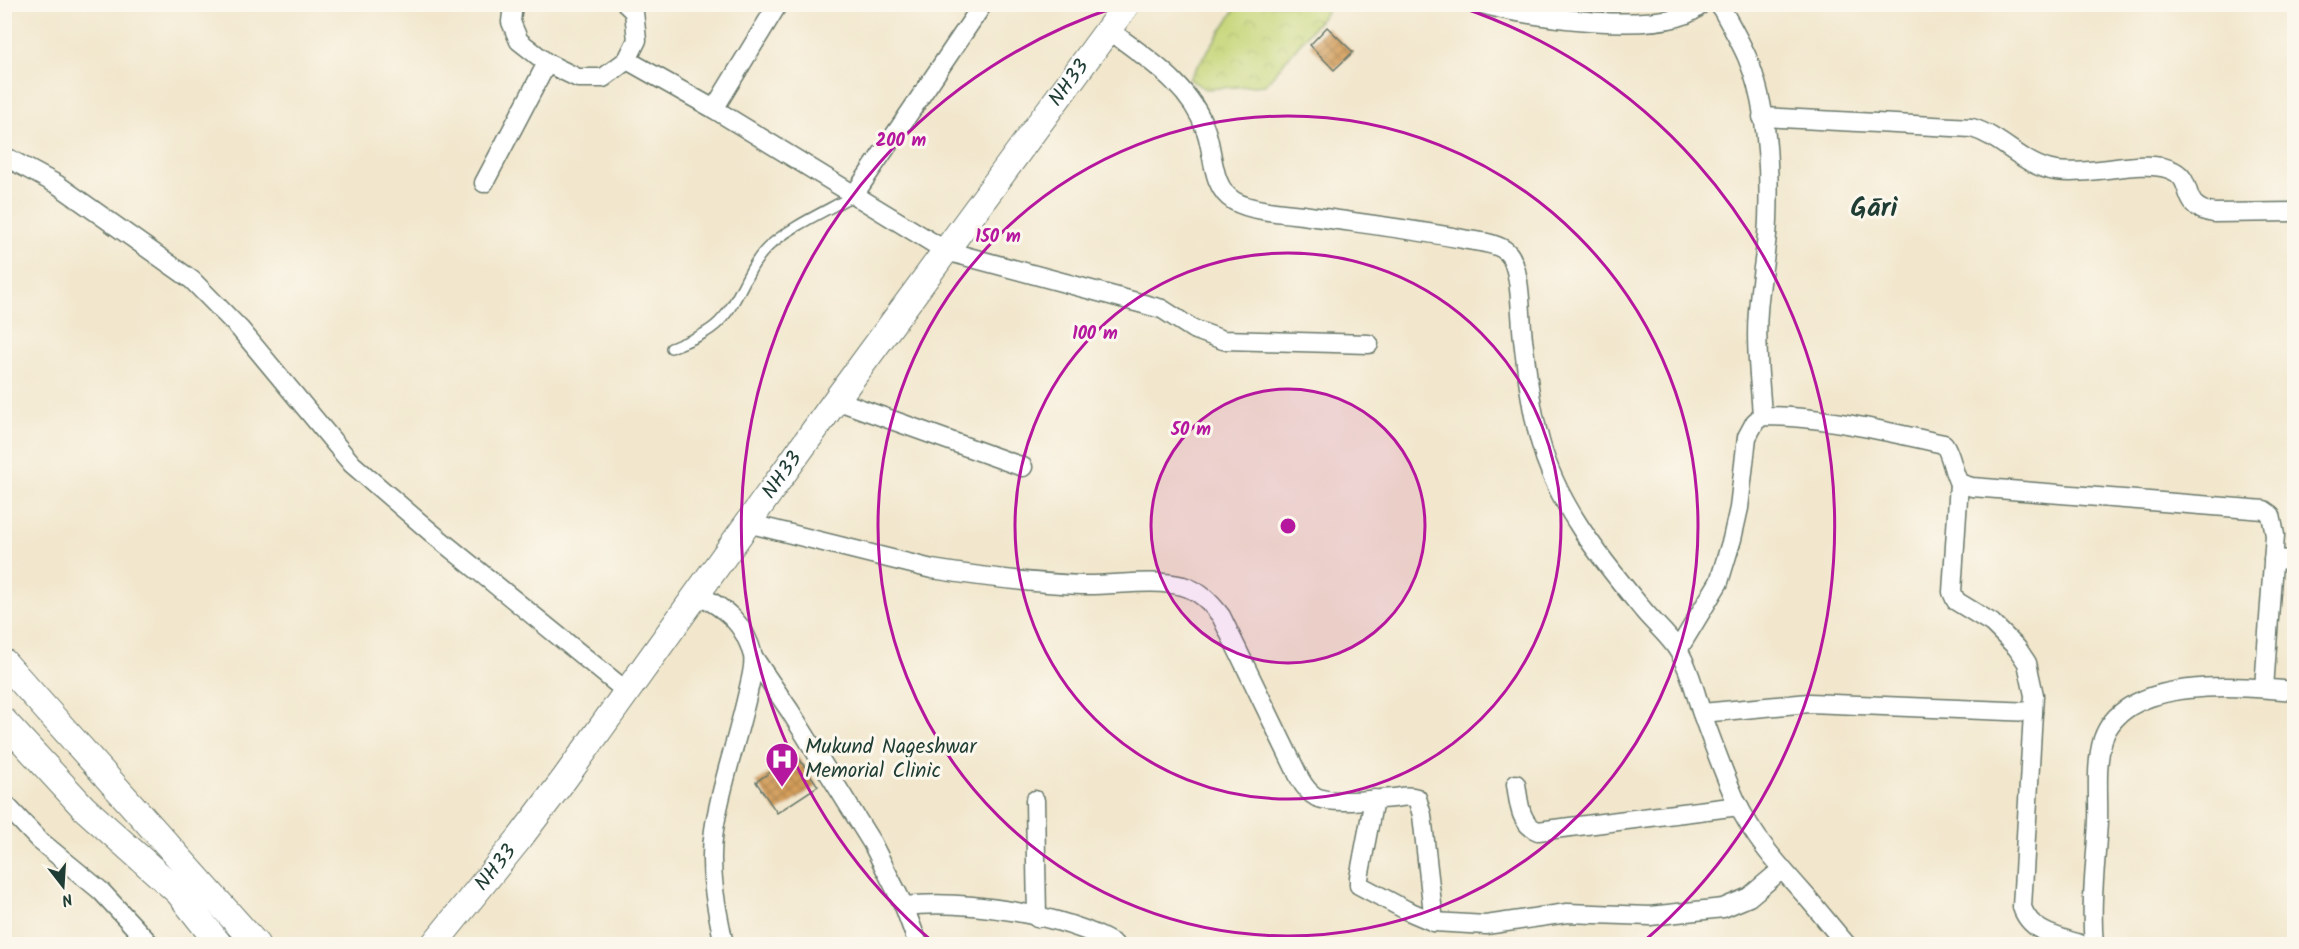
<svg xmlns="http://www.w3.org/2000/svg" width="2299" height="949" font-family="Kalam,sans-serif">
	<style>
		.park { fill: url(#park-crowns); stroke: #728956; stroke-width: 1.5 }
		.building { fill: url(#building-cross-hatch) }
		.lines { fill: none; stroke-linecap: round; stroke-linejoin: round }
		.lane-casing { stroke: #69786a; stroke-width: 12 }
		.street-casing { stroke: #69786a; stroke-width: 21 }
		.secondary-casing { stroke: #69786a; stroke-width: 28 }
		.lane { stroke: #fff; stroke-width: 9 }
		.street { stroke: #fff; stroke-width: 18 }
		.secondary { stroke: #fff; stroke-width: 26 }
		.ring { fill: none; stroke: #b5179e; stroke-width: 3 }
		.labels { text-anchor: middle; dominant-baseline: central; stroke-width: 6; stroke-linejoin: round; paint-order: stroke }
		.street-label { font-size: 21px; fill: #1f3d34; stroke: #fbf7ec }
		.poi-label { font-size: 21px; fill: #1f3d34; stroke: #fbf7ec; text-anchor: start }
		.district-label { font-size: 27px; font-weight: bold; fill: #1f3d34; stroke: #fbf7ec }
		.centre { fill: #b5179e; stroke: #fbf7ec; stroke-width: 3 }
		.ring-label { font-size: 18px; text-anchor: middle; font-weight: bold; fill: #b5179e; stroke: #fbf7ec; stroke-width: 6; stroke-linejoin: round; paint-order: stroke }
	</style>
	<defs>
		<pattern id="park-crowns" width="20" height="18" patternUnits="userSpaceOnUse" patternTransform="scale(1.5)"><rect width="20" height="18" fill="#c5d577"/><path d="M2 6a3 3 0 1 1 6 0M12 15a3 3 0 1 1 6 0" fill="none" stroke="#a9b868"/></pattern>
		<pattern id="building-cross-hatch" width="8" height="8" patternUnits="userSpaceOnUse" patternTransform="scale(1.5)"><rect width="8" height="8" fill="#d39d5a"/><path d="M0 0l8 8M0 8l8-8" fill="none" stroke="#ab814b"/></pattern>
	</defs>
	<rect width="100%" height="100%" fill="#fbf7ec"/>
	<filter id="ink" filterUnits="userSpaceOnUse"><feTurbulence type="fractalNoise" baseFrequency=".0167" numOctaves="2"/><feDisplacementMap in="SourceGraphic" scale="12" xChannelSelector="R" yChannelSelector="G"/><feConvolveMatrix kernelMatrix="1 2 1 2 8 2 1 2 1" color-interpolation-filters="sRGB"/></filter>
	<filter id="wash" filterUnits="userSpaceOnUse"><feTurbulence type="fractalNoise" baseFrequency=".008" numOctaves="4" result="noise"/><feDisplacementMap in="SourceGraphic" scale="24" xChannelSelector="R" yChannelSelector="G"/><feGaussianBlur stdDeviation="1.35" result="paint"/><feColorMatrix in="noise" values="0 0 0 0 0 0 0 0 0 0 0 0 0 0 0 0 0 1.4 0 .05"/><feComposite in="paint" operator="in"/></filter>
	<g filter="url(#wash)">
		<rect width="100%" height="100%" fill="#f2e7cd"/>
		<polygon class="park" points="1238,5 1238,4 1332,5 1265,85 1205,89 1189,79"/>
		<g id="blocks">
			<g class="building">
				<polygon points="1327,27 1353,52 1334,70 1310,45"/>
				<polygon points="796,754 818,786 777,813 756,782"/>
			</g>
		</g>
	</g>
	<g filter="url(#ink)">
		<use href="#blocks" fill-opacity="0" stroke="#69786a" stroke-width="1.5"/>
		<g class="lines">
			<g class="lane-casing">
				<path id="lane" d="M671,348C688,341 706,335 719,322C740,301 746,269 767,248C787,228 828,210 854,195"/>
			</g>
			<g class="street-casing">
				<g id="street">
					<polyline points="513,4 511,22 519,41 547,63 578,78 603,78 627,60 637,40 634,12 626,4"/>
					<path d="M1482,4C1520,16 1675,39 1701,4"/>
					<path d="M1719,4C1729,22 1739,39 1747,57C1768,106 1770,167 1768,220C1767,250 1760,280 1758,311C1755,345 1760,381 1762,416"/>
					<path d="M1109,30C1146,58 1191,85 1206,131C1214,153 1211,187 1234,201C1251,211 1284,213 1303,215C1357,223 1410,229 1463,239C1476,242 1497,242 1507,252C1522,266 1520,318 1523,339C1527,373 1531,409 1540,441C1557,506 1603,561 1644,611C1655,624 1669,636 1678,650C1689,668 1695,691 1701,711C1712,741 1723,772 1736,801C1753,837 1779,866 1805,895C1819,911 1832,928 1846,944"/>
					<polyline points="627,60 714,109 778,4"/>
					<polyline points="714,109 946,251 1162,309 1193,329 1223,340 1369,344"/>
					<path d="M1762,117L1972,128C2003,137 2023,166 2056,171C2090,176 2142,159 2169,169C2198,179 2176,207 2214,213L2294,212"/>
					<polyline points="4,156 58,185 192,280 240,329 352,464 433,534 626,691"/>
					<polyline points="484,183 547,63"/>
					<polyline points="854,195 983,4"/>
					<polyline points="836,400 1023,467"/>
					<path d="M1959,483L1952,592L1956,601L1992,623L2017,648L2027,663L2034,695L2022,907C2030,932 2057,937 2080,944"/>
					<path d="M747,523L932,569C982,577 1032,583 1082,585C1114,586 1153,578 1183,586C1200,591 1210,602 1221,616L1300,779C1304,786 1309,793 1316,797C1334,805 1374,799 1393,798C1402,797 1408,795 1417,798L1422,815L1434,922"/>
					<polyline points="2273,559 2294,560"/>
					<path d="M697,594C725,608 745,623 753,656C755,667 750,681 748,692C738,738 721,784 714,830C708,868 716,907 724,944"/>
					<path d="M1678,650L1719,582L1732,539L1739,508L1747,437L1755,422L1762,416C1824,416 1884,431 1944,444C1952,456 1952,470 1959,483L1972,487L2264,510L2271,515L2275,535L2264,688"/>
					<polyline points="754,658 790,711 872,843 904,906 918,944"/>
					<polyline points="1702,713 1809,703 2033,712"/>
					<path d="M1516,784C1519,801 1519,824 1538,831L1739,806"/>
					<polyline points="1374,799 1359,878 1359,885 1406,910 1434,922 1486,925 1567,913 1650,916 1723,908 1749,897 1781,870"/>
					<polyline points="1035,800 1037,918"/>
					<polyline points="4,803 39,840 101,891 150,944"/>
					<path d="M904,906C962,899 1064,914 1114,944"/>
					<path d="M2094,944C2090,903 2096,863 2098,821C2099,795 2095,765 2103,739C2125,675 2242,686 2294,691"/>
				</g>
			</g>
			<g class="secondary-casing">
				<g id="secondary">
					<polyline points="4,662 256,944"/>
					<polyline points="4,721 84,808 178,892 219,944"/>
					<path id="s1" d="M434,944L519,839L565,778L836,400L1127,4"/>
				</g>
			</g>
			<use href="#lane" class="lane"/>
			<use href="#street" class="street"/>
			<use href="#secondary" class="secondary"/>
		</g>
	</g>
	<circle cx="1288" cy="526" r="137" fill="#b5179e" fill-opacity=".12"/>
	<g class="ring">
		<circle cx="1288" cy="526" r="137"/>
		<circle cx="1288" cy="526" r="273"/>
		<circle cx="1288" cy="526" r="410"/>
		<path d="M933 942A547 547 0 0 1 1119 6M1457 6A547 547 0 0 1 1643 942"/>
	</g>
	<defs>
		<g id="hospital-pin" transform="scale(1.725)"><path d="M0 17L-7.5 6A9.5 9.5 0 1 1 7.5 6Z" fill="#b5179e" stroke="#fbf7ec"/><path d="M-5-5h3v3.5h4V-5h3V5h-3V1.5h-4V5h-3Z" fill="#fff"/></g>
	</defs>
	<g fill-rule="evenodd">
		<use href="#hospital-pin" x="782" y="759"/>
	</g>
	<g class="labels">
		<g class="street-label">
			<text stroke="none"><textPath href="#s1" startOffset="1070">NH33</textPath></text>
			<text stroke="none"><textPath href="#s1" startOffset="584">NH33</textPath></text>
			<text stroke="none"><textPath href="#s1" startOffset="98">NH33</textPath></text>
		</g>
		<g class="poi-label">
			<text x="805" y="747">Mukund Nageshwar<tspan x="805" dy="24">Memorial Clinic</tspan></text>
		</g>
		<g class="district-label">
			<text x="1874" y="208">Gāri</text>
		</g>
	</g>
	<circle cx="1288" cy="526" r="9" class="centre"/>
	<g class="ring-label">
		<text x="901" y="146">200 m</text>
		<text x="998" y="242">150 m</text>
		<text x="1095" y="339">100 m</text>
		<text x="1191" y="435">50 m</text>
	</g>
	<rect width="2299" height="949" fill="none" stroke="#fbf7ec" stroke-width="24"/>
	<g transform="translate(63 886) rotate(163)" stroke="#fbf7ec" stroke-width="4.5" paint-order="stroke">
	<path d="M0-4.5L10 22L0 15L-10 22Z" fill="#1f3d34"/>
	<text y="-9" font-size="16" font-weight="bold" text-anchor="middle" fill="#1f3d34">N</text>
	</g>
</svg>
